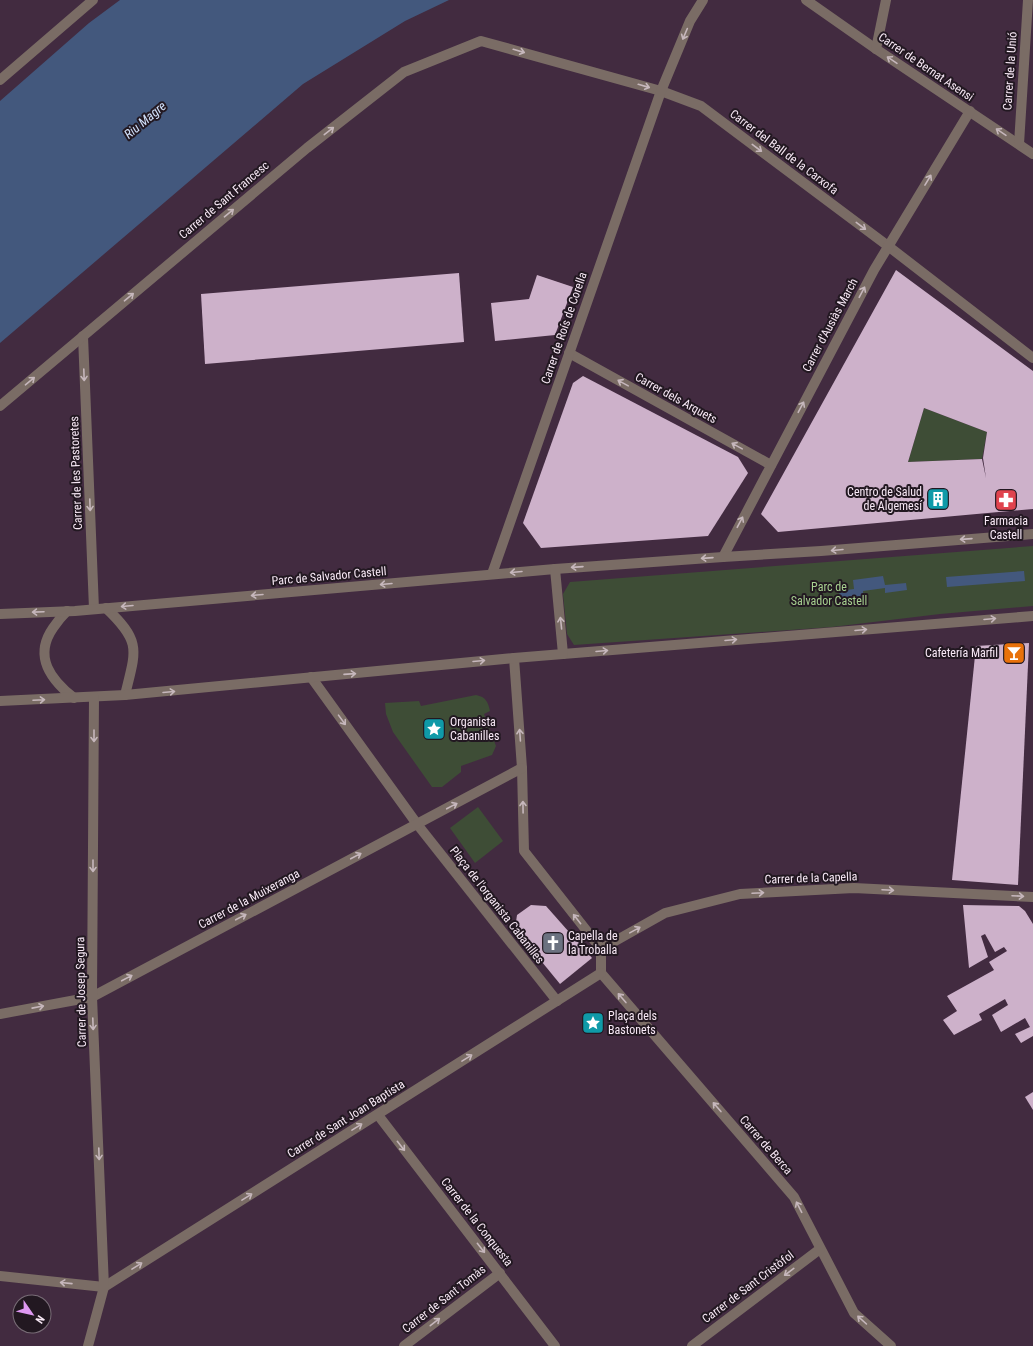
<svg xmlns="http://www.w3.org/2000/svg" width="1033" height="1346" font-family="'Roboto Condensed',sans-serif">
	<style>
		.green { fill: #3e4d36 }
		.water { fill: #43587d }
		.building { fill: #cdb1ca; fill-rule: evenodd }
		.lines { fill: none; stroke-linecap: round; stroke-linejoin: round }
		.pedestrian { stroke: #7a6c65; stroke-width: 10 }
		.minor { stroke: #7a6c65; stroke-width: 10 }
		.oneway { stroke: #c6b7bc }
		.labels { text-anchor: middle; dominant-baseline: central; stroke-width: 4; stroke-linejoin: round; paint-order: stroke }
		.street-label { font-size: 12px; fill: #f8e9f6; stroke: #221821 }
		.poi-label { font-size: 12px; fill: #f8e9f6; stroke: #221821; text-anchor: start }
		.park-label { font-size: 12px; fill: #a7d090; stroke: #221821 }
		.water-label { font-size: 13px; font-style: italic; fill: #d1e0fa; stroke: #221821 }
	</style>
	<rect width="100%" height="100%" fill="#422b40"/>
	<g class="green">
		<polygon points="924,408 987,432 982,459 908,462"/>
		<polygon points="1033,546 1033,606 940,614 832,627 574,645 567,634 563,594 570,582"/>
		<path d="M476,695C486,697 488,702 490,711L484,714L496,746L492,755L461,766V772L442,787H432L393,732L386,714L385,703L419,701L421,706Z"/>
		<polygon points="478,807 503,841 475,863 450,828"/>
	</g>
	<g class="water">
		<polygon points="120,0 449,0 405,21 303,84 0,343 0,101 89,23"/>
		<polygon points="1024,571 1025,581 947,587 946,577"/>
		<polygon points="883,576 885,585 906,583 907,590 885,593 885,588 863,591 864,601 841,604 839,591 854,589 853,580"/>
	</g>
	<g class="building">
		<path d="M896,270L1033,371V509L778,532L761,514ZM924,408L987,432L983,458L986,478L982,459L908,462Z"/>
		<polygon points="459,273 464,342 205,364 201,294"/>
		<polygon points="537,275 573,287 555,335 495,341 491,303 529,299"/>
		<polygon points="583,376 738,457 748,473 708,536 541,548 523,523 573,383"/>
		<polygon points="1029,643 1018,885 952,880 976,646"/>
		<polygon points="531,905 546,906 592,958 560,984 515,929 517,915"/>
		<polygon points="963,905 1019,906 1025,911 1033,924 1033,1036 1021,1043 1015,1034 1030,1027 1025,1018 1001,1032 992,1015 1008,1005 1005,999 979,1014 982,1020 954,1035 943,1020 957,1011 947,996 994,970 989,962 1007,951 1004,947 995,952 985,934 981,936 988,957 969,968"/>
		<polygon points="1033,1092 1033,1110 1025,1097"/>
	</g>
	<g class="lines">
		<polyline class="pedestrian" points="417,824 557,1001"/>
		<g class="minor">
			<polyline points="806,0 876,49 1033,154"/>
			<polyline points="876,49 886,0"/>
			<polyline points="0,80 93,0"/>
			<polyline points="1019,144 1028,0"/>
			<polyline points="83,336 94,609"/>
			<polyline points="569,353 771,465"/>
			<polyline points="0,406 307,148 404,72 481,41 661,91 701,106 888,246 1033,358"/>
			<polyline points="723,557 874,270 970,111"/>
			<polyline points="492,574 661,91 690,21 703,0"/>
			<path d="M106,608C142,642 136,650 125,695"/>
			<path d="M67,611C62,616 57,622 53,628C33,657 51,680 74,698"/>
			<polyline points="0,614 75,611 555,569 723,557 821,551 1033,534"/>
			<polyline points="563,654 1033,616"/>
			<polyline points="514,658 522,768 524,851 601,949 601,973"/>
			<polyline points="311,677 417,824"/>
			<polyline points="0,701 125,695 514,658 563,654 555,569"/>
			<polyline points="601,949 665,913 740,894 854,888 1033,897"/>
			<polyline points="601,973 794,1197 854,1313 891,1346"/>
			<polyline points="0,1014 92,997 522,768"/>
			<polyline points="378,1115 555,1346"/>
			<polyline points="0,1276 104,1287"/>
			<polyline points="104,1287 601,973"/>
			<polyline points="88,1346 104,1287 92,997 94,697"/>
			<polyline points="404,1346 500,1273"/>
			<polyline points="692,1346 820,1249"/>
		</g>
	</g>
	<defs><path id="oneway-shaft" d="M-6 0H5M1.5-3L5.5 0L1.5 3" fill="none" stroke-width="1.6" stroke-linecap="round" stroke-linejoin="round"/></defs>
	<g class="oneway">
		<use href="#oneway-shaft" transform="translate(685 34) rotate(113)"/>
		<use href="#oneway-shaft" transform="translate(519 51) rotate(16)"/>
		<use href="#oneway-shaft" transform="translate(892 60) rotate(-146)"/>
		<use href="#oneway-shaft" transform="translate(644 86) rotate(16)"/>
		<use href="#oneway-shaft" transform="translate(329 131) rotate(-38)"/>
		<use href="#oneway-shaft" transform="translate(1001 132) rotate(-146)"/>
		<use href="#oneway-shaft" transform="translate(757 148) rotate(37)"/>
		<use href="#oneway-shaft" transform="translate(928 180) rotate(-59)"/>
		<use href="#oneway-shaft" transform="translate(229 213) rotate(-40)"/>
		<use href="#oneway-shaft" transform="translate(861 226) rotate(37)"/>
		<use href="#oneway-shaft" transform="translate(862 292) rotate(-62)"/>
		<use href="#oneway-shaft" transform="translate(129 297) rotate(-40)"/>
		<use href="#oneway-shaft" transform="translate(84 375) rotate(88)"/>
		<use href="#oneway-shaft" transform="translate(30 381) rotate(-40)"/>
		<use href="#oneway-shaft" transform="translate(623 383) rotate(-151)"/>
		<use href="#oneway-shaft" transform="translate(801 407) rotate(-62)"/>
		<use href="#oneway-shaft" transform="translate(737 446) rotate(-151)"/>
		<use href="#oneway-shaft" transform="translate(90 505) rotate(88)"/>
		<use href="#oneway-shaft" transform="translate(740 522) rotate(-62)"/>
		<use href="#oneway-shaft" transform="translate(966 539) rotate(176)"/>
		<use href="#oneway-shaft" transform="translate(837 550) rotate(175)"/>
		<use href="#oneway-shaft" transform="translate(707 558) rotate(176)"/>
		<use href="#oneway-shaft" transform="translate(577 567) rotate(176)"/>
		<use href="#oneway-shaft" transform="translate(516 572) rotate(175)"/>
		<use href="#oneway-shaft" transform="translate(386 584) rotate(175)"/>
		<use href="#oneway-shaft" transform="translate(257 595) rotate(175)"/>
		<use href="#oneway-shaft" transform="translate(127 606) rotate(175)"/>
		<use href="#oneway-shaft" transform="translate(38 612) rotate(178)"/>
		<use href="#oneway-shaft" transform="translate(990 619) rotate(-5)"/>
		<use href="#oneway-shaft" transform="translate(561 623) rotate(-96)"/>
		<use href="#oneway-shaft" transform="translate(861 630) rotate(-5)"/>
		<use href="#oneway-shaft" transform="translate(731 640) rotate(-5)"/>
		<use href="#oneway-shaft" transform="translate(602 651) rotate(-5)"/>
		<use href="#oneway-shaft" transform="translate(479 661) rotate(-5)"/>
		<use href="#oneway-shaft" transform="translate(350 674) rotate(-4)"/>
		<use href="#oneway-shaft" transform="translate(169 692) rotate(-5)"/>
		<use href="#oneway-shaft" transform="translate(39 700) rotate(-3)"/>
		<use href="#oneway-shaft" transform="translate(342 720) rotate(54)"/>
		<use href="#oneway-shaft" transform="translate(520 735) rotate(-94)"/>
		<use href="#oneway-shaft" transform="translate(94 736) rotate(90)"/>
		<use href="#oneway-shaft" transform="translate(452 806) rotate(-28)"/>
		<use href="#oneway-shaft" transform="translate(523 807) rotate(-91)"/>
		<use href="#oneway-shaft" transform="translate(356 856) rotate(-28)"/>
		<use href="#oneway-shaft" transform="translate(93 866) rotate(90)"/>
		<use href="#oneway-shaft" transform="translate(888 890) rotate(3)"/>
		<use href="#oneway-shaft" transform="translate(758 893) rotate(-3)"/>
		<use href="#oneway-shaft" transform="translate(1018 896) rotate(3)"/>
		<use href="#oneway-shaft" transform="translate(241 917) rotate(-28)"/>
		<use href="#oneway-shaft" transform="translate(577 919) rotate(-128)"/>
		<use href="#oneway-shaft" transform="translate(635 930) rotate(-29)"/>
		<use href="#oneway-shaft" transform="translate(127 978) rotate(-28)"/>
		<use href="#oneway-shaft" transform="translate(622 998) rotate(-131)"/>
		<use href="#oneway-shaft" transform="translate(38 1007) rotate(-11)"/>
		<use href="#oneway-shaft" transform="translate(93 1024) rotate(88)"/>
		<use href="#oneway-shaft" transform="translate(467 1058) rotate(-32)"/>
		<use href="#oneway-shaft" transform="translate(717 1107) rotate(-131)"/>
		<use href="#oneway-shaft" transform="translate(357 1127) rotate(-32)"/>
		<use href="#oneway-shaft" transform="translate(401 1146) rotate(52)"/>
		<use href="#oneway-shaft" transform="translate(99 1154) rotate(88)"/>
		<use href="#oneway-shaft" transform="translate(247 1197) rotate(-32)"/>
		<use href="#oneway-shaft" transform="translate(799 1207) rotate(-117)"/>
		<use href="#oneway-shaft" transform="translate(481 1248) rotate(52)"/>
		<use href="#oneway-shaft" transform="translate(137 1266) rotate(-32)"/>
		<use href="#oneway-shaft" transform="translate(789 1272) rotate(143)"/>
		<use href="#oneway-shaft" transform="translate(66 1283) rotate(-174)"/>
		<use href="#oneway-shaft" transform="translate(862 1320) rotate(-138)"/>
		<use href="#oneway-shaft" transform="translate(435 1322) rotate(-38)"/>
	</g>
	<defs>
		<g id="building-square" transform="scale(1.15)"><rect x="-9" y="-9" width="18" height="18" rx="4" fill="#0f9aa8" stroke="#221821"/><path d="M-4-6H4V6H1V3H-1V6H-4ZM-2.5-4.3h1.7v1.8h-1.7ZM.8-4.3h1.7v1.8H.8ZM-2.5-1h1.7V.8h-1.7ZM.8-1h1.7V.8H.8Z" fill="#fff"/></g>
		<g id="pharmacy-square" transform="scale(1.15)"><rect x="-9" y="-9" width="18" height="18" rx="4" fill="#e0444e" stroke="#221821"/><path d="M-2-6h4v4h4v4h-4v4h-4v-4h-4v-4h4Z" fill="#fff"/></g>
		<g id="bar-square" transform="scale(1.15)"><rect x="-9" y="-9" width="18" height="18" rx="4" fill="#e8710a" stroke="#221821"/><path d="M-6-5H6L.8 .8V4.5H3.5V6h-7V4.5H-.8V.8Z" fill="#fff"/></g>
		<g id="sight-square" transform="scale(1.15)"><rect x="-9" y="-9" width="18" height="18" rx="4" fill="#0f9aa8" stroke="#221821"/><path d="M0-6L1.8-2.2L6-1.7L2.9 1.2L3.7 5.4L0 3.3L-3.7 5.4L-2.9 1.2L-6-1.7L-1.8-2.2Z" fill="#fff"/></g>
		<g id="church-square" transform="scale(1.15)"><rect x="-9" y="-9" width="18" height="18" rx="4" fill="#6b7280" stroke="#221821"/><path d="M-1.2-6h2.4v3.5h3.3v2.4h-3.3V6h-2.4V-.1h-3.3v-2.4h3.3Z" fill="#fff"/></g>
	</defs>
	<g fill-rule="evenodd">
		<use href="#building-square" x="938" y="499"/>
		<use href="#pharmacy-square" x="1006" y="500"/>
		<use href="#bar-square" x="1014" y="653"/>
		<use href="#sight-square" x="434" y="729"/>
		<use href="#church-square" x="553" y="943"/>
		<use href="#sight-square" x="593" y="1023"/>
	</g>
	<g class="labels">
		<g class="street-label">
			<text transform="translate(926 67) rotate(34)">Carrer de Bernat Asensi</text>
			<text transform="translate(1010 71) rotate(-86)">Carrer de la Unió</text>
			<text transform="translate(784 152) rotate(37)">Carrer del Ball de la Carxofa</text>
			<text transform="translate(224 200) rotate(-40)">Carrer de Sant Francesc</text>
			<text transform="translate(830 325) rotate(-62)">Carrer d'Ausiàs March</text>
			<text transform="translate(564 328) rotate(-71)">Carrer de Roís de Corella</text>
			<text transform="translate(676 398) rotate(29)">Carrer dels Arquets</text>
			<text transform="translate(76 473) rotate(-92)">Carrer de les Pastoretes</text>
			<text transform="translate(329 576) rotate(-5)">Parc de Salvador Castell</text>
			<text transform="translate(811 878) rotate(-2)">Carrer de la Capella</text>
			<text transform="translate(249 899) rotate(-28)">Carrer de la Muixeranga</text>
			<text transform="translate(497 905) rotate(52)">Plaça de l'organista Cabanilles</text>
			<text transform="translate(81 992) rotate(-91)">Carrer de Josep Segura</text>
			<text transform="translate(346 1119) rotate(-32)">Carrer de Sant Joan Baptista</text>
			<text transform="translate(766 1145) rotate(49)">Carrer de Berca</text>
			<text transform="translate(477 1222) rotate(52)">Carrer de la Conquesta</text>
			<text transform="translate(748 1287) rotate(-37)">Carrer de Sant Cristòfol</text>
			<text transform="translate(444 1299) rotate(-38)">Carrer de Sant Tomàs</text>
		</g>
		<g class="poi-label">
			<text x="922" y="492" text-anchor="end">Centro de Salud<tspan x="922" dy="14">de Algemesí</tspan></text>
			<text x="1006" y="521" text-anchor="middle">Farmacia<tspan x="1006" dy="14">Castell</tspan></text>
			<text x="998" y="653" text-anchor="end">Cafetería Marfil</text>
			<text x="450" y="722">Organista<tspan x="450" dy="14">Cabanilles</tspan></text>
			<text x="568" y="936">Capella de<tspan x="568" dy="14">la Troballa</tspan></text>
			<text x="608" y="1016">Plaça dels<tspan x="608" dy="14">Bastonets</tspan></text>
		</g>
		<g class="park-label">
			<text x="829" y="587">Parc de<tspan x="829" dy="14">Salvador Castell</tspan></text>
		</g>
		<g class="water-label">
			<text transform="translate(145 120) rotate(-40)">Riu Magre</text>
		</g>
	</g>
	<g transform="translate(32 1314) rotate(124)"><circle r="19" fill="#221821" stroke="#786c76"/>
	<path d="M0-3L7 15L0 10L-7 15Z" fill="#de98f2"/>
	<text y="-6" font-size="11" font-weight="bold" text-anchor="middle" fill="#f8e9f6">N</text>
	</g>
</svg>
